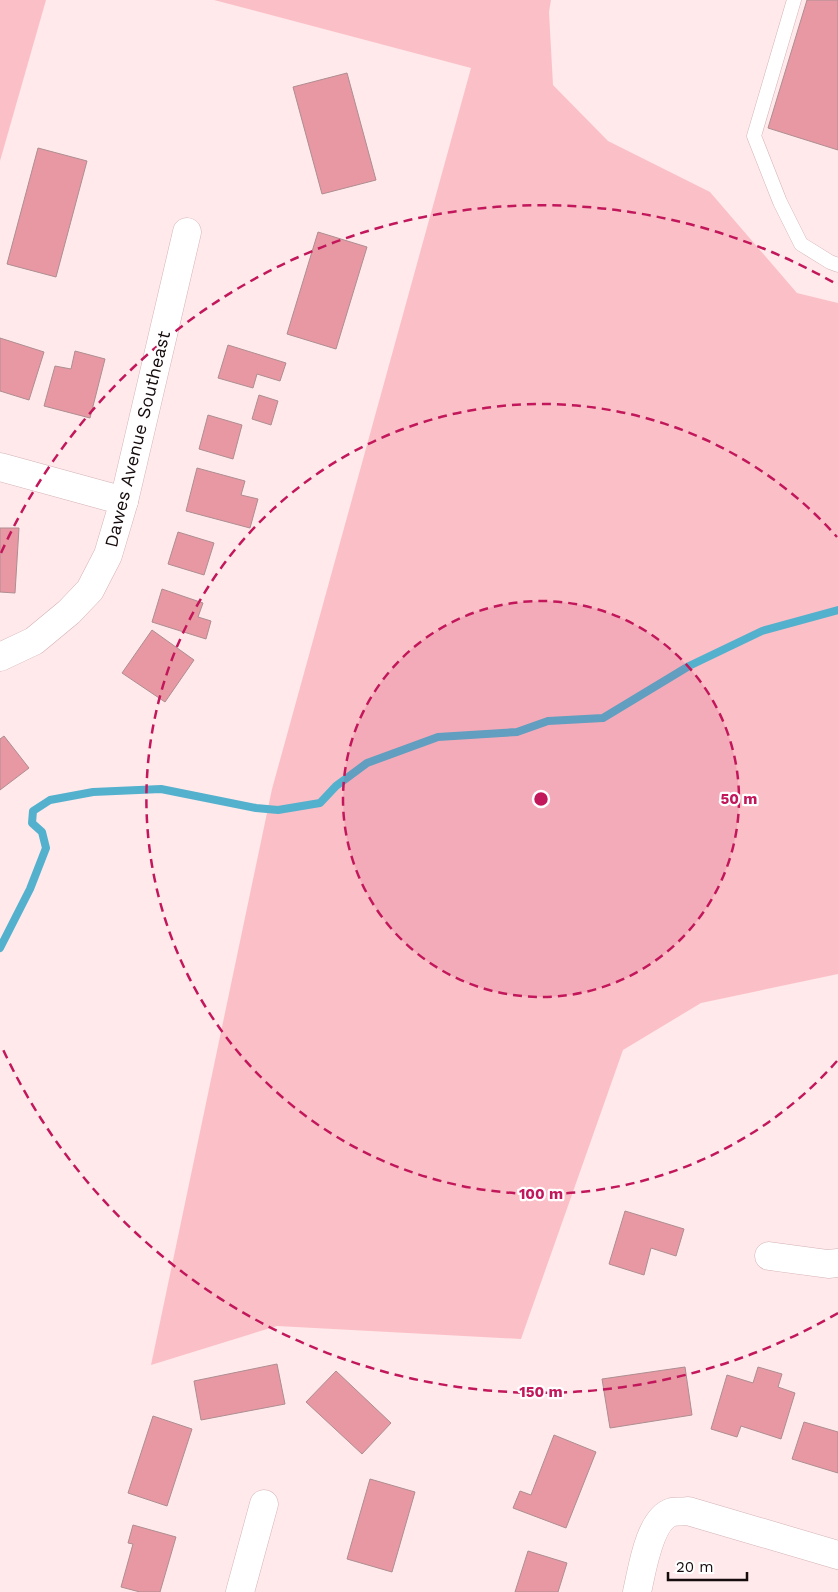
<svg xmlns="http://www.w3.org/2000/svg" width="838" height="1592" font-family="'Work Sans',sans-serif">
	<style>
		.green { fill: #fbc0c7 }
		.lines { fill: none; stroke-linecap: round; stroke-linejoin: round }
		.stream { stroke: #54b1ce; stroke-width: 8 }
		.building { fill: #e898a3; stroke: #ae8d91 }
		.service-casing { stroke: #d4b2b6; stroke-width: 15 }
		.minor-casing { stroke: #d4b2b6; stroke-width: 29 }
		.service { stroke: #fff; stroke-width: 14 }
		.minor { stroke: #fff; stroke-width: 28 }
		.ring { fill: none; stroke: #c2185b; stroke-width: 2.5; stroke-dasharray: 9 6 }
		.labels { text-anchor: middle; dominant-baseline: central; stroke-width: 4.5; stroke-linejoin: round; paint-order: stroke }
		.street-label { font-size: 18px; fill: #170c0d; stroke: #fff }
		.centre { fill: #c2185b; stroke: #fff; stroke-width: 2.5 }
		.ring-label { font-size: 15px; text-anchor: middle; font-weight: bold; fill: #c2185b; stroke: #fff; stroke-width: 4.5; stroke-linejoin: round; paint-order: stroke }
	</style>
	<rect width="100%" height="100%" fill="#ffe9eb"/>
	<g class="green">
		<polygon points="0,0 46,0 0,161"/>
		<polygon points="214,0 551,0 549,12 553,85 608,141 710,192 797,293 838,303 838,974 701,1003 623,1050 521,1339 277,1326 151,1365 272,789 471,68"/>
	</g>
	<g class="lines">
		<polyline class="stream" points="0,948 30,889 46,848 42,832 32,823 33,811 50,800 93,792 161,789 256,808 278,810 320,803 336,786 367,763 438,737 517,732 548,721 603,718 689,666 762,631 838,610"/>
	</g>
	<g class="building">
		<polygon points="807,0 838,0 838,150 768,128"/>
		<polygon points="347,73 376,180 322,194 293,87"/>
		<polygon points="38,148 87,161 56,277 7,264"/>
		<polygon points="318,232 367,247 336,349 287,334"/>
		<polygon points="0,338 44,352 29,400 0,391"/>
		<polygon points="228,345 286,363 280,381 257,374 253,388 218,378"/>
		<polygon points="75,351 105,359 90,418 44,406 55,366 71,369"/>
		<polygon points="259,395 278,401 271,425 252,419"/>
		<polygon points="208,415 242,425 233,459 199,449"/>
		<polygon points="197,468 245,481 241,495 258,499 250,528 186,511"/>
		<polygon points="0,528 19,528 15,593 0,592"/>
		<polygon points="178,532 214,543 204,575 168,564"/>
		<polygon points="162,589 203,603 198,617 211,621 206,639 152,622"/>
		<polygon points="152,630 194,660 165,702 122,673"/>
		<polygon points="4,736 29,768 0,790 0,739"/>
		<polygon points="625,1211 684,1229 676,1256 651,1248 644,1275 609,1264"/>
		<polygon points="277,1364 285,1404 201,1420 194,1381"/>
		<polygon points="685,1367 692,1415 610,1428 602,1379"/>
		<polygon points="758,1367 782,1374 778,1387 795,1393 781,1439 741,1426 737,1437 711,1429 727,1375 753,1383"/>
		<polygon points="336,1371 391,1423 362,1454 306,1402"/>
		<polygon points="153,1416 192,1429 167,1506 128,1493"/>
		<polygon points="804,1422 838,1432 838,1473 792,1459"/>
		<polygon points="554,1435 596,1452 566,1528 513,1508 520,1491 531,1495"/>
		<polygon points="370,1479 415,1492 392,1572 347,1559"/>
		<polygon points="133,1525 176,1537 160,1592 140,1592 121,1587 133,1544 128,1543"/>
		<polygon points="528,1551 567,1563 558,1592 515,1592"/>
	</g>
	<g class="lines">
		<g class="service-casing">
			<polyline id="service" points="794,0 754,136 780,202 801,244 830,262 838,265"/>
		</g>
		<g class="minor-casing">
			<g id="minor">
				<polyline points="0,467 124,501"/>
				<polyline points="0,657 34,641 69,612 90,590 108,555 124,501 187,232"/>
				<polyline points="769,1256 828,1264 838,1263"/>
				<polyline points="240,1592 264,1504"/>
				<path d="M637,1592C642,1571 649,1519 672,1512C677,1511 683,1512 688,1511L838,1555"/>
			</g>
		</g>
		<use href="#service" class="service"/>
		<use href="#minor" class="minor"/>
	</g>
	<circle cx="541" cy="799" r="198" fill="#c2185b" fill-opacity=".12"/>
	<g class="ring">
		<circle cx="541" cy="799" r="198"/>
		<path d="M837 1061A395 395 0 1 1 837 537"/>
		<path d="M838 1313A593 593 0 0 1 1 1045M1 553A593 593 0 0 1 838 285"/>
	</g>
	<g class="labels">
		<g class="street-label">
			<text transform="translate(137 439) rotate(-76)">Dawes Avenue Southeast</text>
		</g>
	</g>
	<circle cx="541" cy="799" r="8" class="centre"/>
	<g class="ring-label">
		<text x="739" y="804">50 m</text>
		<text x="541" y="1199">100 m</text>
		<text x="541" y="1397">150 m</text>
	</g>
	<path d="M668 1572v8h79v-8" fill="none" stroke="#170c0d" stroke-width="2.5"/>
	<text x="676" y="1572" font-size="15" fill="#170c0d" stroke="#ffffff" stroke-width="4" paint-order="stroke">20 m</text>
</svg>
